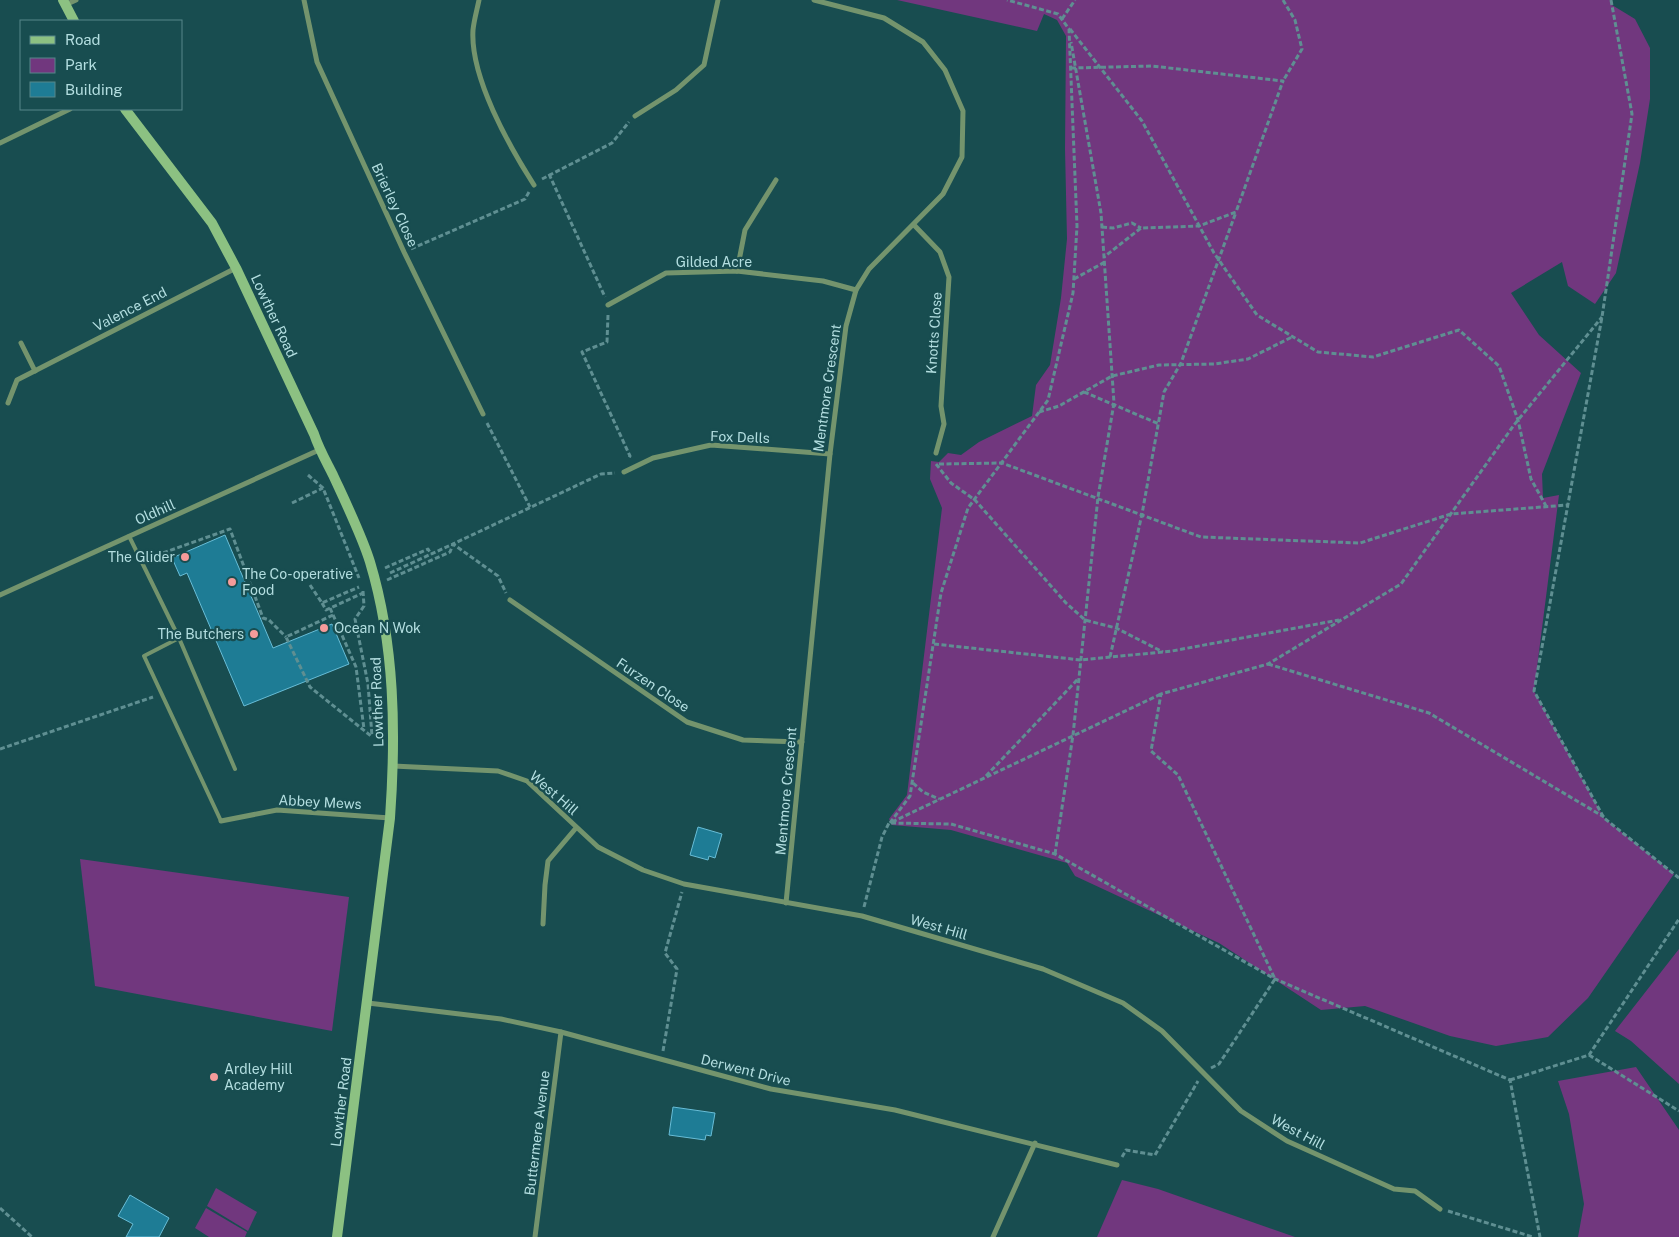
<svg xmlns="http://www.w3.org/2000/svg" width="1679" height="1237" font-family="'Public Sans',sans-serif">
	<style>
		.green { fill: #71377e }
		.building { fill: #1e7c95; stroke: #68bdd7 }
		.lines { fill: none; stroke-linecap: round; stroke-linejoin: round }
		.path { stroke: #5f8f92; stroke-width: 3; stroke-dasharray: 5 2.5; stroke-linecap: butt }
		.lane { stroke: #74946d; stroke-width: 4 }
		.street { stroke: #74946d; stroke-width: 5 }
		.secondary { stroke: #8cc182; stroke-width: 10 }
		.poi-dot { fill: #f59b9a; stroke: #184d50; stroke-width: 2 }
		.labels { text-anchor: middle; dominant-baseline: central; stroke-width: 4.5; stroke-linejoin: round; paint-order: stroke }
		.street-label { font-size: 14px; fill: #b3dee0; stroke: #184d50 }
		.poi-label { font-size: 14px; fill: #b3dee0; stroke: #184d50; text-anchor: start }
	</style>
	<rect width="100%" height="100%" fill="#184d50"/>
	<g class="green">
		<polygon points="897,0 1611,0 1612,5 1635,19 1650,48 1650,99 1640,163 1616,273 1595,304 1568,286 1562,262 1511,293 1539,335 1581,373 1542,474 1543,498 1559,495 1534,691 1604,818 1674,874 1588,998 1548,1037 1496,1046 1450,1036 1365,1006 1321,1010 1219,943 1075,876 1067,863 951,830 892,825 889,819 907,795 942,508 930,479 931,461 939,462 948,453 961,455 979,442 1032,416 1036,385 1050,365 1061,298 1067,239 1065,149 1066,36 1057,20 1044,14 1037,31"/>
		<polygon points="80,859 349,897 332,1031 95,986"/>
		<polygon points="1679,949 1679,1084 1631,1041 1615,1031"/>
		<polygon points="1636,1067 1679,1130 1679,1237 1578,1237 1584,1204 1569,1114 1558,1081"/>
		<polygon points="1122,1180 1158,1189 1295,1237 1097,1237"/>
		<polygon points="216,1188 257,1212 248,1231 207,1206"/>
		<polygon points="206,1208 247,1232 245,1237 209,1237 195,1228"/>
	</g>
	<g class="building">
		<polygon points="225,535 273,648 332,624 349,664 244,706 187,573 180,576 172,558"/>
		<polygon points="698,827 722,834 715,858 709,856 708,860 690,855"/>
		<polygon points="673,1107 715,1113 711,1136 706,1135 705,1140 669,1135"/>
		<polygon points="130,1195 169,1218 159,1237 126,1237 133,1224 118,1216"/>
	</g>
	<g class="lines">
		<g class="path">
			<polyline points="1283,0 1295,20 1302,49 1283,81"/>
			<polyline points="1611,0 1632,114 1602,317 1534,691 1604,818 1679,878"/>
			<polyline points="1062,19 1075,0"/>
			<polyline points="1070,29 1142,121 1214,253 1257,315 1318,352 1373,357 1459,330 1499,366 1518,420 1531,479 1546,506"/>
			<polyline points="1071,68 1152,66 1283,81 1236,212 1199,226 1141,228 1104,257"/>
			<polyline points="549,174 605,297"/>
			<polyline points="542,179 612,143 629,122"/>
			<polyline points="1102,227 1113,228 1132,223 1141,228"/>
			<polyline points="411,249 525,199 529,192"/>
			<polyline points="1074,279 1105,262"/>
			<polyline points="608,315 607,342 582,352 630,456 629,458"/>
			<polyline points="1084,392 1159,424"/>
			<polyline points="1039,412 1059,406 1112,376 1159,365 1214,364 1248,359 1292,337"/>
			<polyline points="487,423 530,507"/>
			<polyline points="936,464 951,483 975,500 1066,603 1085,620 1116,628 1163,652"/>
			<polyline points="939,464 1002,463 1201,537 1360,543 1451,514 1568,505"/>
			<polyline points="308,475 323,488 359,578"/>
			<polyline points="292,503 323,488"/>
			<polyline points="149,558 230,529 263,618 269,620 286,637"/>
			<polyline points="385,568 428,549 431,554"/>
			<polyline points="390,573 453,544 498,576 506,593"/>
			<polyline points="387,580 450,552 453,544 601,474 615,473"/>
			<polyline points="310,585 322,603 359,587"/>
			<polyline points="363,591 364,606 355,619 368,684 372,736"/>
			<polyline points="322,603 326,610 363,593"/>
			<polyline points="330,608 356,667 364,729"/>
			<polyline points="333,615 286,637 310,687 371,736"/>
			<polyline points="934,644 1081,660 1172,651 1339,620"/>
			<polyline points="1110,657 1142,514 1164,392 1181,363 1236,212"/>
			<polyline points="1268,664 1429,713 1604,817"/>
			<polyline points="0,749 153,697"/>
			<polyline points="986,776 1078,679"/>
			<polyline points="913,783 923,792 939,799"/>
			<polyline points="892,822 1161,694"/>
			<polyline points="890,823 910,796 941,593 968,508 1048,400 1073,293 1077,226 1069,29 1058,14 1007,0"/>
			<polyline points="1055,854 1073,735 1098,497 1114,403 1101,213 1071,42"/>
			<polyline points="864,907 882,837 889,823 951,824 1055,854 1275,979 1510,1080 1540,1237"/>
			<polyline points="663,1051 677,969 665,953 682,892"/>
			<polyline points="1589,1055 1679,1111"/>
			<polyline points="1211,1068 1219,1064 1275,979 1178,775 1151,751 1161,694 1268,664 1401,584 1514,425 1602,317"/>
			<polyline points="1510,1080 1589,1055 1679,919"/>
			<polyline points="1122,1157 1126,1150 1155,1155 1198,1081"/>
			<polyline points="0,1208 32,1237"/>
			<polyline points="1448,1211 1533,1237"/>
		</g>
		<g class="lane">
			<polyline points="129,536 179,638 144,656 221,821"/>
			<polyline points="179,638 235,769"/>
		</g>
		<g class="street">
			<polyline points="304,0 317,62 404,252 483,414"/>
			<path d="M479,0C477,10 474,20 473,30C470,77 509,146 534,185"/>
			<polyline points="65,5 76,0"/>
			<polyline points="635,116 676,90 704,65 718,0"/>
			<polyline points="0,143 70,109"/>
			<polyline points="914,225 940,252 949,277 941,406 944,424 936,453"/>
			<polyline points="737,271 745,230 776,180"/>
			<polyline points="608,305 666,273 737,271 823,281 856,290"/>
			<polyline points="21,343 35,371"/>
			<polyline points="8,403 17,380 236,268"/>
			<polyline points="624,472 653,458 711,445 830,454"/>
			<polyline points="0,595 319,450"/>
			<polyline points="510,600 687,722 743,740 802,742"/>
			<polyline points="393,766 498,771 527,781 598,847 643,870 684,884 862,916 1043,969 1123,1003 1162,1031 1241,1111 1287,1141 1394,1189 1415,1191 1440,1209"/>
			<polyline points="221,821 277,810 390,818"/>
			<polyline points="786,903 830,454 846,326 856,290 869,269 943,194 962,157 963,111 945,70 923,42 884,18 814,0"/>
			<polyline points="543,924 545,885 548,861 576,828"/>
			<polyline points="368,1003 501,1019 561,1032 771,1089 895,1110 1117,1165"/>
			<polyline points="535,1237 561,1032"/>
			<polyline points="993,1237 1035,1143"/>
		</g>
		<g class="secondary">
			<polyline points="63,0 74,21"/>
			<path d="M125,109L212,223L236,268L314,434C319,449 326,461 333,475C345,501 362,536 370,562C395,645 396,733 390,818L337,1237"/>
		</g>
	</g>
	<g class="poi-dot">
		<circle cx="185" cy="557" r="5"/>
		<circle cx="232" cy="582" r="5"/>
		<circle cx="324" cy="628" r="5"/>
		<circle cx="254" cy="634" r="5"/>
		<circle cx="214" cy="1077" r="5"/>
	</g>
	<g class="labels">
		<g class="street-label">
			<text transform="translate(395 205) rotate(65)">Brierley Close</text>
			<text x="714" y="262">Gilded Acre</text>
			<text transform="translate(130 309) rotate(-27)">Valence End</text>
			<text transform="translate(274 316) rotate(65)">Lowther Road</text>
			<text transform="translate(934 333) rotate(-86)">Knotts Close</text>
			<text transform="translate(827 388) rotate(-82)">Mentmore Crescent</text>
			<text transform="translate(740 437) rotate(2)">Fox Dells</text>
			<text transform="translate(155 512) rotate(-24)">Oldhill</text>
			<text transform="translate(653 685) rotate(34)">Furzen Close</text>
			<text transform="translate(377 702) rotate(-92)">Lowther Road</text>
			<text transform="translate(786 791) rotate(-85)">Mentmore Crescent</text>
			<text transform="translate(554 793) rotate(41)">West Hill</text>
			<text transform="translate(320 802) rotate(3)">Abbey Mews</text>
			<text transform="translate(939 927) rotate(16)">West Hill</text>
			<text transform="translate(746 1070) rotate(14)">Derwent Drive</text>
			<text transform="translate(341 1102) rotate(-83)">Lowther Road</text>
			<text transform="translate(1298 1132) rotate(28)">West Hill</text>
			<text transform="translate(537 1133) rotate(-83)">Buttermere Avenue</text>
		</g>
		<g class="poi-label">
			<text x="175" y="557" text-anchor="end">The Glider</text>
			<text x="242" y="574">The Co-operative<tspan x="242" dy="16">Food</tspan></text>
			<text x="334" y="628">Ocean N Wok</text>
			<text x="244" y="634" text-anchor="end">The Butchers</text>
			<text x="224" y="1069">Ardley Hill<tspan x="224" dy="16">Academy</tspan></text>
		</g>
	</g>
	<rect x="20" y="20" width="162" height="90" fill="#184d50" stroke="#56878a"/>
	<rect x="30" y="36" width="25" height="8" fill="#8cc182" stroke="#56878a"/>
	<text x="65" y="45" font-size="15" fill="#b3dee0">Road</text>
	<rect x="30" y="58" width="25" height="15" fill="#71377e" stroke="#56878a"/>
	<text x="65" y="70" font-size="15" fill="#b3dee0">Park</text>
	<rect x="30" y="82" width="25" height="15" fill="#1e7c95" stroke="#56878a"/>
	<text x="65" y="95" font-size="15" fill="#b3dee0">Building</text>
</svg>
